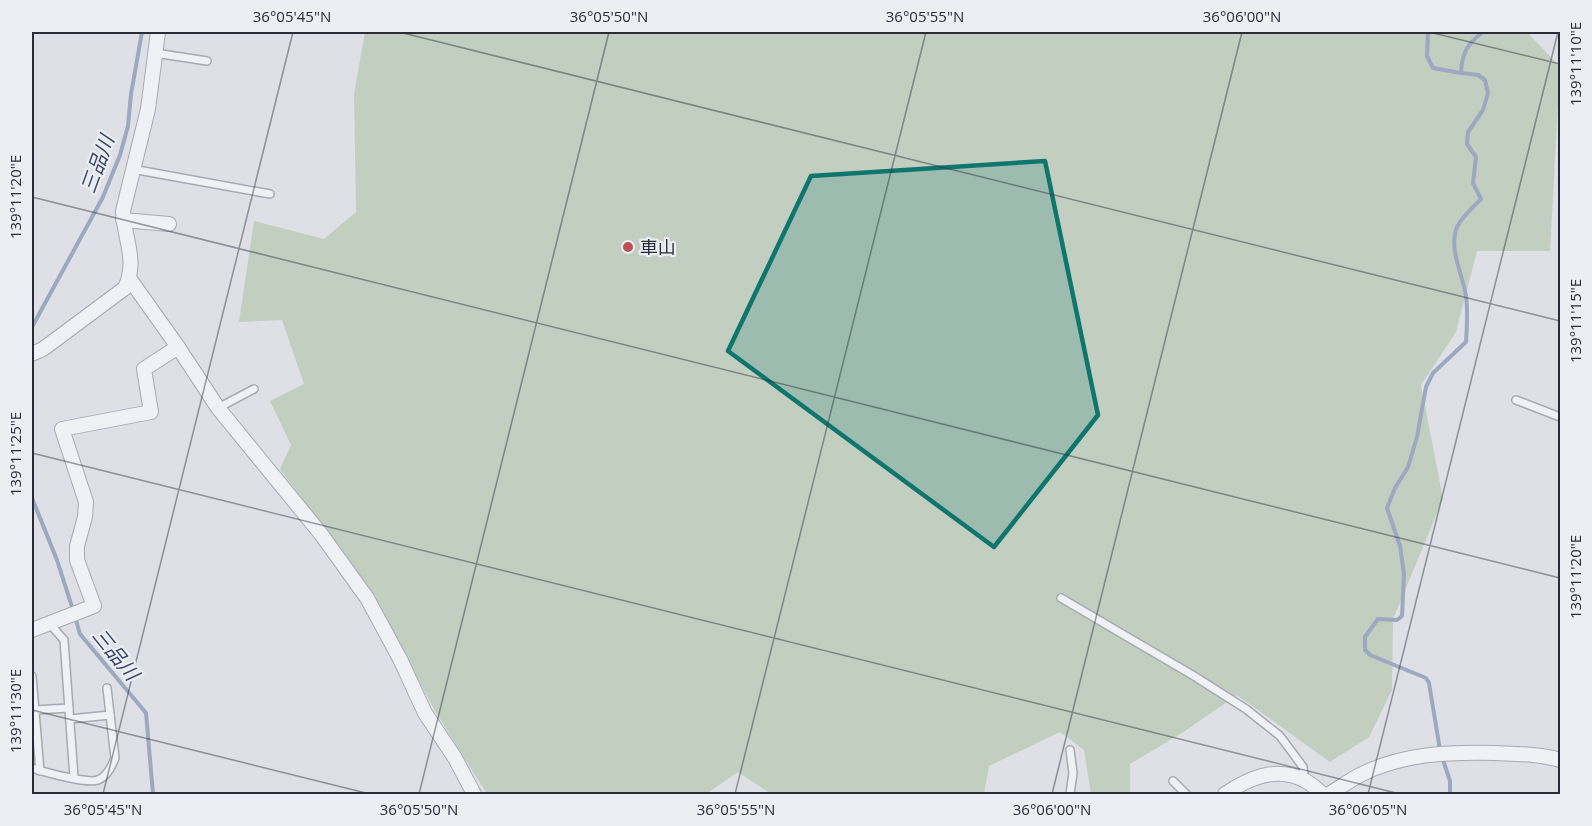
<svg xmlns="http://www.w3.org/2000/svg" width="1592" height="826" font-family="'Open Sans','Noto Sans JP',sans-serif">
	<style>
		.green { fill: #c1cec0 }
		.lines { fill: none; stroke-linecap: round; stroke-linejoin: round }
		.stream { stroke: #9da9c1; stroke-width: 4 }
		.lane-casing { stroke: #a8aab2; stroke-width: 10 }
		.street-casing { stroke: #a8aab2; stroke-width: 16 }
		.lane { stroke: #f0f1f4; stroke-width: 7 }
		.street { stroke: #f0f1f4; stroke-width: 14 }
		.marked { fill: #0f766e; fill-opacity: 0.2; stroke: #0f766e; stroke-width: 4.5; stroke-linejoin: round }
		.ticks { fill: none; stroke: #292d3a; stroke-width: 1.5; stroke-opacity: 0.45 }
		.poi-dot { fill: #bc5052; stroke: #edeef3; stroke-width: 2 }
		.labels { text-anchor: middle; dominant-baseline: central; stroke-width: 4.5; stroke-linejoin: round; paint-order: stroke }
		.poi-label { font-size: 18px; fill: #292d3a; stroke: #edeef3; text-anchor: start }
		.water-label { font-size: 20px; font-style: italic; fill: #384769; stroke: #edeef3 }
		.neatline { fill: none; stroke: #292d3a; stroke-width: 2 }
		.ticks-label { font-size: 15px; text-anchor: middle; fill: #292d3a }
	</style>
	<rect width="100%" height="100%" fill="#dee0e5"/>
	<polygon class="green" points="365,32 1527,32 1560,67 1550,251 1477,251 1456,332 1421,385 1443,499 1393,619 1392,690 1369,737 1330,762 1237,695 1185,731 1130,764 1130,794 1091,794 1084,750 1060,732 989,766 984,794 771,794 738,772 706,794 487,794 435,711 374,597 280,469 291,445 270,401 304,384 282,320 239,322 254,221 324,239 356,212 354,94"/>
	<g class="lines">
		<g class="stream">
			<polyline points="1428,32 1427,56 1433,68 1461,73"/>
			<polyline points="32,327 103,197 120,155 128,126 131,94 142,32"/>
			<polyline points="32,498 57,560 73,610"/>
			<polyline points="75,617 80,634 146,713 153,794"/>
			<path d="M1440,750L1429,683L1426,678L1370,655L1365,650V637L1378,619L1397,620L1402,616L1404,574L1400,546L1387,508L1395,488L1408,467L1417,437L1426,387L1433,373L1466,342C1467,327 1468,311 1466,296C1463,275 1448,248 1457,227C1462,217 1473,207 1481,199L1473,183L1476,157L1467,144L1468,132L1483,110L1488,93L1485,80L1478,75L1461,73C1462,53 1467,44 1483,32"/>
			<polyline points="1442,757 1450,781 1450,794"/>
		</g>
		<g class="lane-casing">
			<g id="lane">
				<polyline points="155,53 207,61"/>
				<polyline points="132,169 270,194"/>
				<polyline points="1516,400 1560,417"/>
				<polyline points="218,408 254,389"/>
				<polyline points="1061,598 1194,676 1246,709 1280,736 1303,767 1305,781"/>
				<polyline points="49,623 64,640 74,778"/>
				<polyline points="32,676 40,771"/>
				<polyline points="35,710 69,708"/>
				<polyline points="70,719 110,715"/>
				<path d="M32,768C44,772 88,784 98,780C106,777 112,766 115,758L107,688"/>
				<polyline points="1173,781 1186,794"/>
				<polyline points="1070,794 1073,773 1070,750"/>
			</g>
		</g>
		<g class="street-casing">
			<g id="street">
				<polyline points="123,220 169,224"/>
				<polyline points="129,278 178,347 218,408 321,534 367,598 400,659 425,713 455,758 474,794"/>
				<path d="M32,354L43,349L125,288C138,259 124,240 123,211L148,109L158,32"/>
				<polyline points="32,630 94,606 77,560 77,546 85,517 86,502 62,429 151,412 144,369 178,347"/>
				<path d="M1225,794C1249,778 1275,766 1304,780C1311,783 1317,790 1323,794"/>
				<path d="M1329,794C1339,788 1349,781 1360,775C1403,753 1449,752 1496,753C1518,754 1540,754 1560,760"/>
			</g>
		</g>
		<use href="#lane" class="lane"/>
		<use href="#street" class="street"/>
	</g>
	<path class="marked" d="M1045,161L1098,415L994,547L728,351L811,176Z"/>
	<path class="ticks" d="M399,32L1560,321M1429,32L1560,64M32,197L1560,578M32,453L1400,794M32,710L370,794M103,794L293,32M419,794L609,32M735,794L926,32M1052,794L1242,32M1368,794L1558,32"/>
	<circle class="poi-dot" cx="628" cy="247" r="6"/>
	<g class="labels">
		<g class="poi-label">
			<text x="640" y="247">車山</text>
		</g>
		<g class="water-label">
			<text transform="translate(97 164) rotate(-70)">三品川</text>
			<text transform="translate(116 654) rotate(51)">三品川</text>
		</g>
	</g>
	<rect width="1592" height="826" fill="none" stroke="#edeef3" stroke-width="66"/>
	<rect x="33" y="33" width="1526" height="760" class="neatline"/>
	<g class="ticks-label">
		<text x="292" y="22">36°05'45"N</text>
		<text x="609" y="22">36°05'50"N</text>
		<text x="925" y="22">36°05'55"N</text>
		<text x="1242" y="22">36°06'00"N</text>
		<text transform="translate(1576 64) rotate(-90)" y="5">139°11'10"E</text>
		<text transform="translate(16 197) rotate(-90)" y="5">139°11'20"E</text>
		<text transform="translate(1576 321) rotate(-90)" y="5">139°11'15"E</text>
		<text transform="translate(16 454) rotate(-90)" y="5">139°11'25"E</text>
		<text transform="translate(1576 577) rotate(-90)" y="5">139°11'20"E</text>
		<text transform="translate(16 711) rotate(-90)" y="5">139°11'30"E</text>
		<text x="103" y="815">36°05'45"N</text>
		<text x="419" y="815">36°05'50"N</text>
		<text x="736" y="815">36°05'55"N</text>
		<text x="1052" y="815">36°06'00"N</text>
		<text x="1368" y="815">36°06'05"N</text>
	</g>
</svg>
